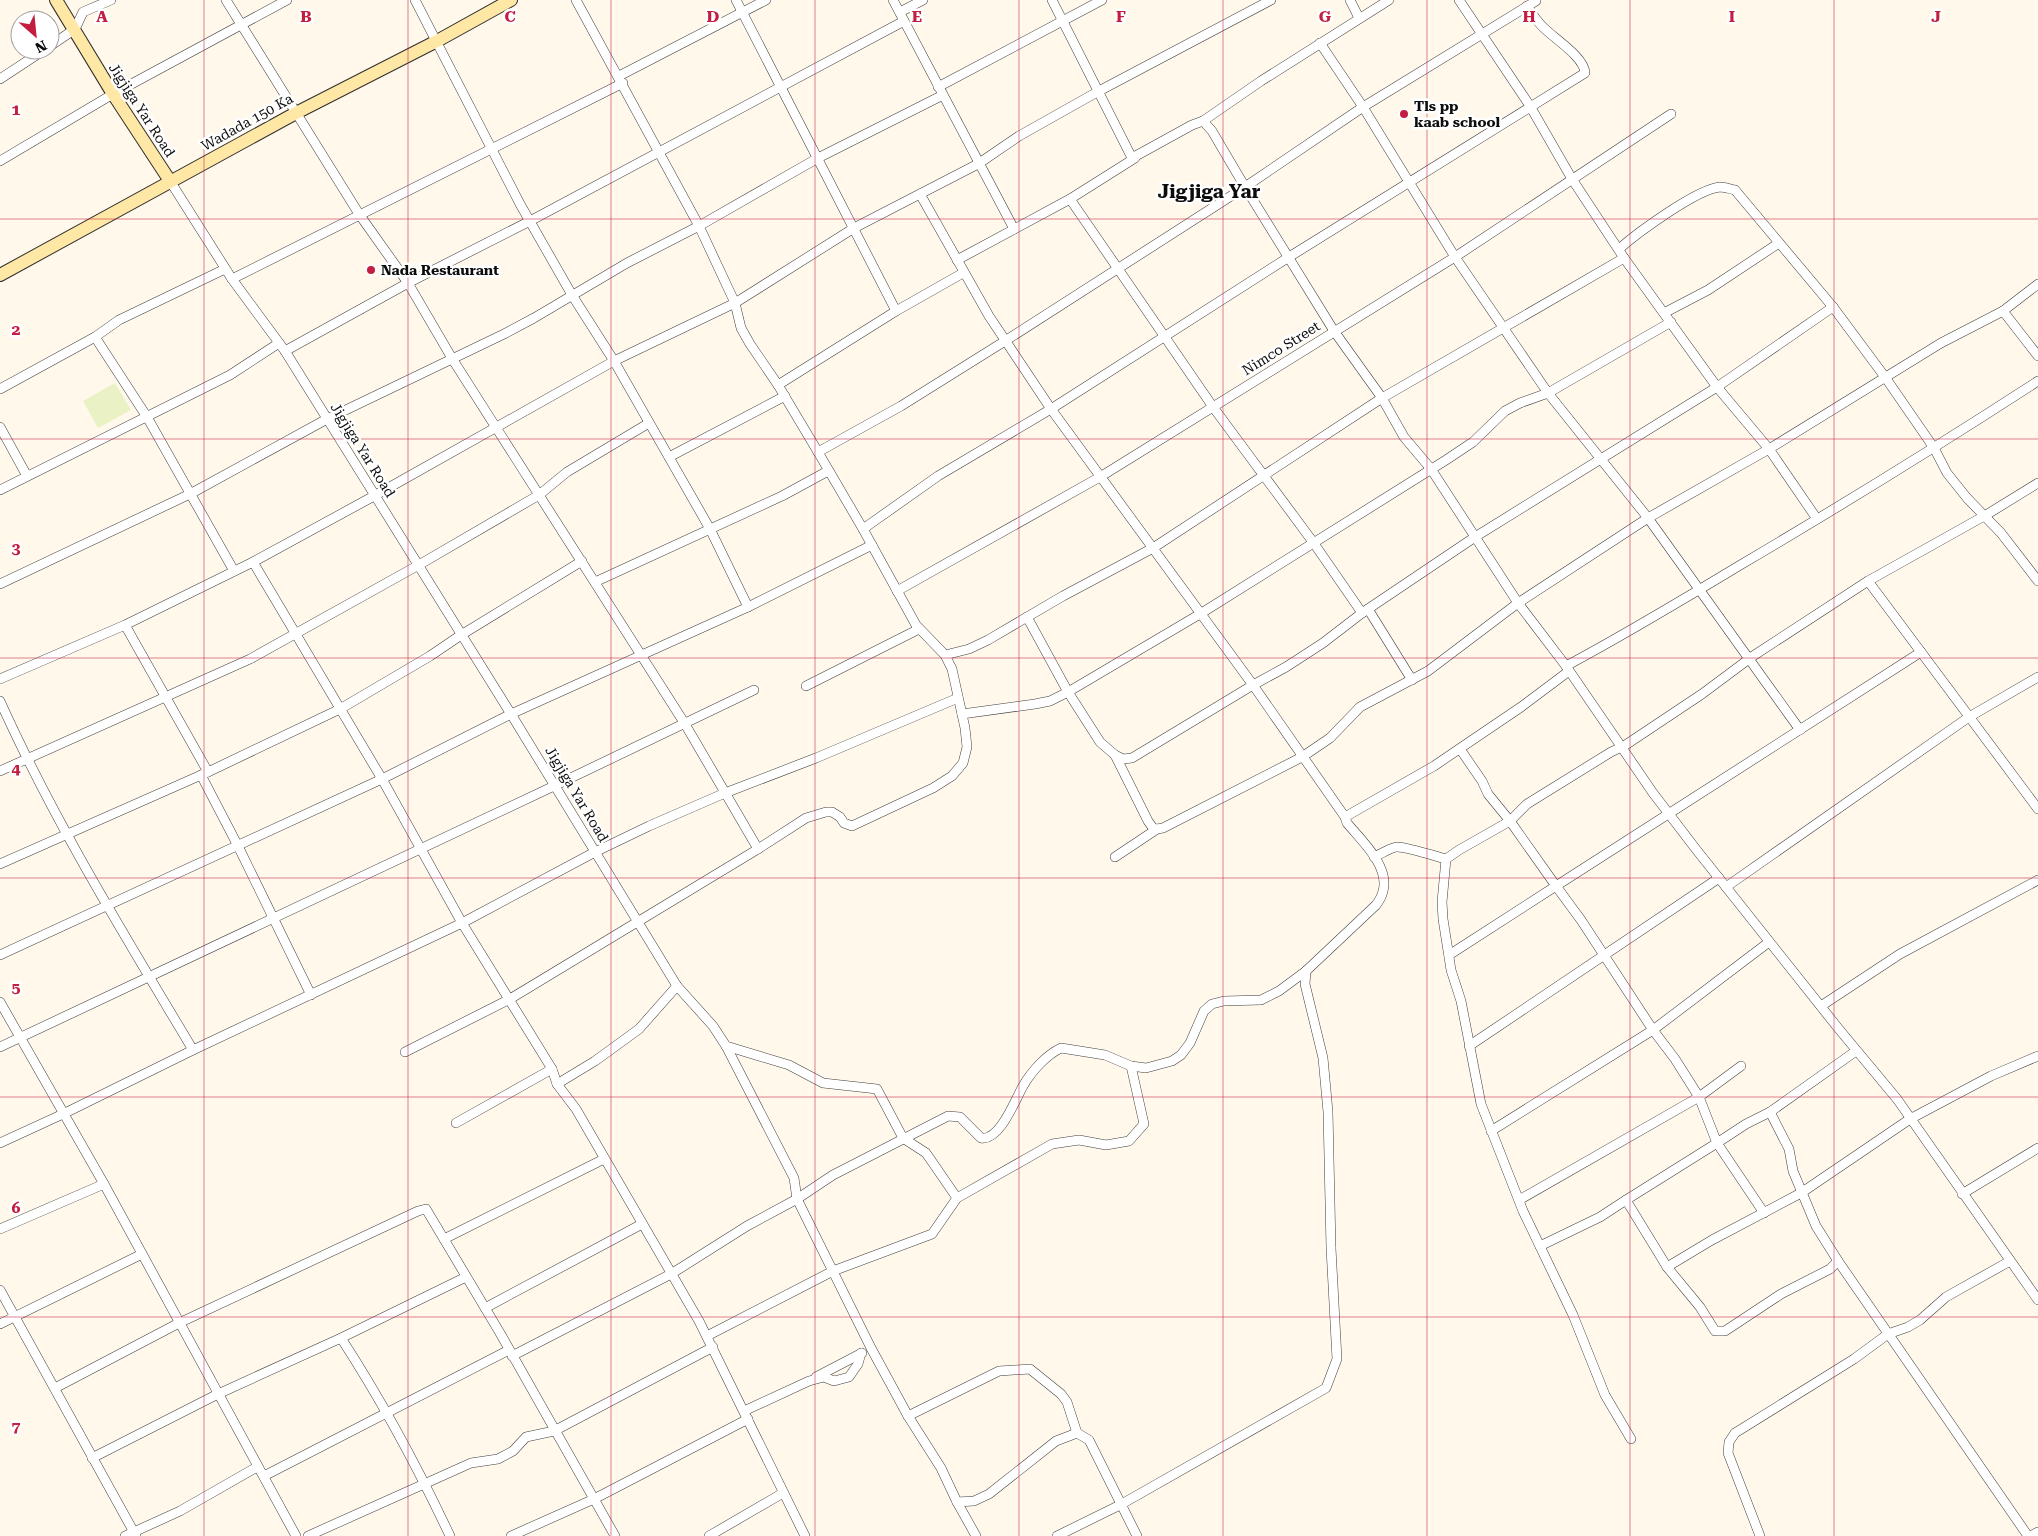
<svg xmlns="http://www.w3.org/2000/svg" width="2038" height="1536" font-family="'Roboto Serif',serif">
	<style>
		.pitch { fill: #eaf2c5 }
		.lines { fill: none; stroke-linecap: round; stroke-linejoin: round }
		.street-casing { stroke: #3f3f3f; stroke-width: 10 }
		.secondary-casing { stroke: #2e2e2e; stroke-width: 14 }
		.street { stroke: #fff; stroke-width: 9 }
		.secondary { stroke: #ffe7a6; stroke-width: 12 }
		.grid { fill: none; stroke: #c31d40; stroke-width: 1; stroke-opacity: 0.55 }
		.poi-dot { fill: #c31d40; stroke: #fff; stroke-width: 2 }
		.labels { text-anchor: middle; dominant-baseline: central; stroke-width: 5; stroke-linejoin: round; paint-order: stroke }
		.poi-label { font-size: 14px; font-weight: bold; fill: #0c0c0c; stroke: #fff; text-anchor: start }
		.street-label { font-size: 14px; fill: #0c0c0c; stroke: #fff }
		.district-label { font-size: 19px; font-weight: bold; fill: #0c0c0c; stroke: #fff }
		.grid-label { font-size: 16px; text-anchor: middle; font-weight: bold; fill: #c31d40; stroke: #fff; stroke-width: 5; stroke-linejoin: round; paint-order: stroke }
	</style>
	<rect width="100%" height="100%" fill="#fff8eb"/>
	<polygon class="pitch" points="115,383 131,410 98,428 83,401"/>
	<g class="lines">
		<g class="street-casing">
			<g id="street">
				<polyline points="226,0 359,214 408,283 453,360 685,724 758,849"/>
				<polyline points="415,0 520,204 572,295 614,361 710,529 748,607"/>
				<polyline points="736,0 896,311"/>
				<polyline points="893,0 1014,229"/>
				<polyline points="1052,0 1132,158 1192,125 1203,121 1261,81 1389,0"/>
				<polyline points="1350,0 1359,18"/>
				<polyline points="1459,0 1530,106 1572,179 1624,258 1717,387 1769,449 1817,519"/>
				<polyline points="900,12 923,0"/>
				<polyline points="1320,43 1363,107 1455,257 1548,393 1648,518 1800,730"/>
				<polyline points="50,46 75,29 83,12 111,0"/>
				<polyline points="619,76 766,0"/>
				<polyline points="0,79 44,50"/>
				<polyline points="938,87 1102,0"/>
				<polyline points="1203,121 1212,131 1245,187 1334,331 1382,398 1404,437 1431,469 1518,603 1566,666 1653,793 1695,848 1838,1028 1897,1099 2038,1300"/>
				<polyline points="0,161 113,94 287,0"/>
				<polyline points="170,181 232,279 285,351 511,714 677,986 713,1026 726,1046 789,1065 823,1083 877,1089 903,1138 926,1153 957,1198 1052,1144 1079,1140 1106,1145 1129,1141 1144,1124 1131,1066"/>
				<polyline points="1070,199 1213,407 1313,542 1362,613"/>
				<path d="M1619,249C1637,233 1697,189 1720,187C1725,187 1730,189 1735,190L1833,307L1885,377L1934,448L1947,473L1967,498L2001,533L2038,581"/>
				<polyline points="957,260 1070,199 1135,158"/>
				<polyline points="232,279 623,83"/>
				<polyline points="2003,311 2038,356"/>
				<polyline points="1664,313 1708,290 1779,243"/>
				<polyline points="95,337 147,417 234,571"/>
				<polyline points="285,351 408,283 530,221 904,21"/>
				<polyline points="778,385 896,311 963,273"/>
				<polyline points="0,389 95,337 119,320 225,269"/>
				<polyline points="0,427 27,476"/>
				<polyline points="818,452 901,406 1005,341 1245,187 1363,107 1536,1"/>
				<polyline points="669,457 785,396"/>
				<polyline points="0,490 230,375 279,343"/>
				<path d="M863,529L938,476L1051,409L1289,257L1585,73C1584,57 1556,40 1544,28C1537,22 1532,14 1527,6"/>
				<polyline points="253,562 382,779 462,923 552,1069 557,1084 576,1109 699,1321 805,1536"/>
				<polyline points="1868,581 2038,809"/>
				<polyline points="595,582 782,496 828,471"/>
				<polyline points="0,584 190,494 327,419 504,334 534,318 627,263 699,226 818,158 943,95"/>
				<polyline points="897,591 1100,477 1455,257 1671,114"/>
				<polyline points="1368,609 1412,680"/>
				<polyline points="1027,617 1068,692 1100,742 1115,755 1123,759 1132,758 1253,685 1286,667 1323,643 1362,613 1475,537 1717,387 1833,307"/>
				<polyline points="125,625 208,772"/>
				<polyline points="945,655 969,649 988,640 1063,596 1153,548 1382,398 1624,258"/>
				<path d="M1566,666C1626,634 1684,599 1742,564C1842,505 1941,444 2038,381"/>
				<polyline points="0,679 125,625 253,562 374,496 614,361 735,303 854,228 978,164 1019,136 1099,91 1271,0"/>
				<polyline points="806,686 919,629"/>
				<path d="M0,701C55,823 125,936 193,1050"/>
				<polyline points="962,714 1035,704 1050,701 1068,692 1200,614 1446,460 1473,442 1505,411 1520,403 1548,393 1671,322"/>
				<polyline points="1115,755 1148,821 1153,828 1157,829"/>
				<polyline points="0,771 250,659 417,566 539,495 567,472 649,423"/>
				<polyline points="201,775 238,846 311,995"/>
				<polyline points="1345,817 1434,766 1521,707 1569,671"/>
				<polyline points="1115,857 1157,829 1163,828 1302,757 1330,738 1360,707 1428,671 1518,603 1648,518 1769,449 1941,343 2003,311 2038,284"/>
				<path d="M1374,857C1381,854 1388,849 1396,847C1404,846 1435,856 1446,859L1459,850L1510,821L1488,794L1482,781L1460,749"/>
				<polyline points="1446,859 1442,902 1443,919 1451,970 1461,1001 1481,1104 1523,1211 1573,1315 1605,1395 1631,1439"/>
				<polyline points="0,864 208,772 340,709 430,656 461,635 582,561"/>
				<polyline points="1726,887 1969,717 2038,677"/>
				<polyline points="0,955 382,779 511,714 748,607 872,545"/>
				<polyline points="1449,955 1556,886 1510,821 1527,804 1611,752 1624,746 1702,694 1753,656 1868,581 1986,515 2038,483"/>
				<polyline points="0,1002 104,1184 296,1536"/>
				<polyline points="1821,1006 1900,954 2038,880"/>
				<polyline points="726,1046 794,1178 797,1199 871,1348 908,1416 941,1468 957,1502 974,1501 989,1494 1056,1441 1077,1433 1089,1440 1137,1536"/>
				<polyline points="1469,1046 1719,878"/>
				<polyline points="0,1047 554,786 754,690"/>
				<polyline points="405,1052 510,999 758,849 806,818 826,812 832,812 840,817 844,823 852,826 933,788 952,776 963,763 967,747 965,728 952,669 945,655 916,625 863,529 818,452 778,385 750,344 741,328 735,303 699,226 576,0"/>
				<polyline points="557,1084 595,1061 639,1029 677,986"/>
				<polyline points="1770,1112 1789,1149 1793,1171 1816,1226 1838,1261 2028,1536"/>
				<polyline points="456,1123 552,1069"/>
				<polyline points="1491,1131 1653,1030 1769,942"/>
				<polyline points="0,1143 63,1114 193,1050 462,923 595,852 649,826 725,793 816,758 958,698"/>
				<polyline points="1962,1194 2038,1148"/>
				<polyline points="1519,1200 1699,1097 1741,1066"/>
				<polyline points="1764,1213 1717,1143 1746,1124 1770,1112 1856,1051"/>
				<polyline points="0,1229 104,1184"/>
				<polyline points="444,1239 604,1159"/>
				<polyline points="1540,1246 1600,1217 1626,1200"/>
				<polyline points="1838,1261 1830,1269 1781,1294 1725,1331 1715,1331 1700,1307 1667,1267 1626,1200 1717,1143 1699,1097 1675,1059 1653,1030 1581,920 1556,886 1921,652"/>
				<polyline points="1667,1267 1712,1240 1801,1193 1910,1119 1991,1076 2038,1056"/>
				<polyline points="0,1290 136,1536"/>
				<polyline points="485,1308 642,1224"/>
				<polyline points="0,1324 142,1254"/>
				<polyline points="707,1336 833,1271 932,1234 957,1198"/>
				<path d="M341,1338C382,1401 418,1468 450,1536"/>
				<path d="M512,1356L671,1274L747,1226L797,1199L833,1175L948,1116L960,1117L981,1138C1000,1141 1015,1100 1023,1086C1031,1072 1046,1055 1061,1048L1105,1055L1131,1066L1146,1068L1172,1061L1181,1055L1190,1043L1204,1011L1212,1004L1224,1001L1261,1000L1279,991L1306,971L1376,905C1379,901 1382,896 1383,891C1390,866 1361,840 1347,823L1345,817L1253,685L1051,409L989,316L920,194"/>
				<polyline points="816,1377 862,1353"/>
				<polyline points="55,1388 179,1323 418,1211 426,1209 500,1333 615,1536"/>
				<polyline points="744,1411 809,1381 824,1377 834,1381 849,1377 858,1364 861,1353"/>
				<polyline points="908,1416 999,1371 1030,1369 1061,1394 1067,1402 1077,1433"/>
				<polyline points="92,1458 218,1394 341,1338 466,1277"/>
				<polyline points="264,1476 509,1350"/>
				<polyline points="957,1502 976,1536"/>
				<polyline points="125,1536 180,1511 257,1467"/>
				<polyline points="308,1536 471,1463 498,1459 513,1451 526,1437 554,1431 713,1347"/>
				<polyline points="511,1536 594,1499 748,1419"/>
				<polyline points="709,1536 783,1493"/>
				<polyline points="1057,1536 1120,1505 1326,1388 1337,1359 1331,1248 1328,1112 1323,1058 1305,984 1306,971"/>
				<polyline points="1760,1536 1728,1453 1729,1442 1735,1433 1854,1359 1888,1334 1908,1327 1920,1320 1946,1297 2010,1261"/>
				<polyline points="2030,1536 2038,1532"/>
			</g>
		</g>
		<g class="secondary-casing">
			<g id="secondary">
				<polyline points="56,0 113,94 170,181"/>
				<polyline points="0,275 296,113 437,41 511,0"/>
			</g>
		</g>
		<use href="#street" class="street"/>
		<use href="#secondary" class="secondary"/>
	</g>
	<path class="grid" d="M204,0V1536M408,0V1536M611,0V1536M815,0V1536M1019,0V1536M1223,0V1536M1427,0V1536M1630,0V1536M1834,0V1536M0,219H2038M0,439H2038M0,658H2038M0,878H2038M0,1097H2038M0,1317H2038"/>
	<g class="poi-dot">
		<circle cx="1404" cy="114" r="5"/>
		<circle cx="371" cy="270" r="5"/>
	</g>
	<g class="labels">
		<g class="poi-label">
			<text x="1414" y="106">Tls pp<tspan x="1414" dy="16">kaab school</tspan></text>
			<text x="381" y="270">Nada Restaurant</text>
		</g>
		<g class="street-label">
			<text transform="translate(142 110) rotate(57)">Jigjiga Yar Road</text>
			<text transform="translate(247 122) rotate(-29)">Wadada 150 Ka</text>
			<text transform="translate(1281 348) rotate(-32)">Nimco Street</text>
			<text transform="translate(363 450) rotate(58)">Jigjiga Yar Road</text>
			<text transform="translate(577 794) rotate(59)">Jigjiga Yar Road</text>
		</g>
		<g class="district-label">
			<text x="1209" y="191">Jigjiga Yar</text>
		</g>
	</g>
	<g class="grid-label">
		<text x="102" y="22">A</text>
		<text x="306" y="22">B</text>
		<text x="510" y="22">C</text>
		<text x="713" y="22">D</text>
		<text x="917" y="22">E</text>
		<text x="1121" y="22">F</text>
		<text x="1325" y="22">G</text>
		<text x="1529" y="22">H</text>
		<text x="1732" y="22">I</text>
		<text x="1936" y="22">J</text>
		<text x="16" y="115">1</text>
		<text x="16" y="335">2</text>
		<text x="16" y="554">3</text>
		<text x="16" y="774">4</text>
		<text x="16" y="993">5</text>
		<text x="16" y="1213">6</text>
		<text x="16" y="1432">7</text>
	</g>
	<g transform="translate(35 35) rotate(153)"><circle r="24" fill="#ffffff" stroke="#9e9e9e"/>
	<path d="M0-4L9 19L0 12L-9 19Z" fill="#c31d40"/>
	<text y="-8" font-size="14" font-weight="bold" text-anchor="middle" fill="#0c0c0c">N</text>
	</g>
</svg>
